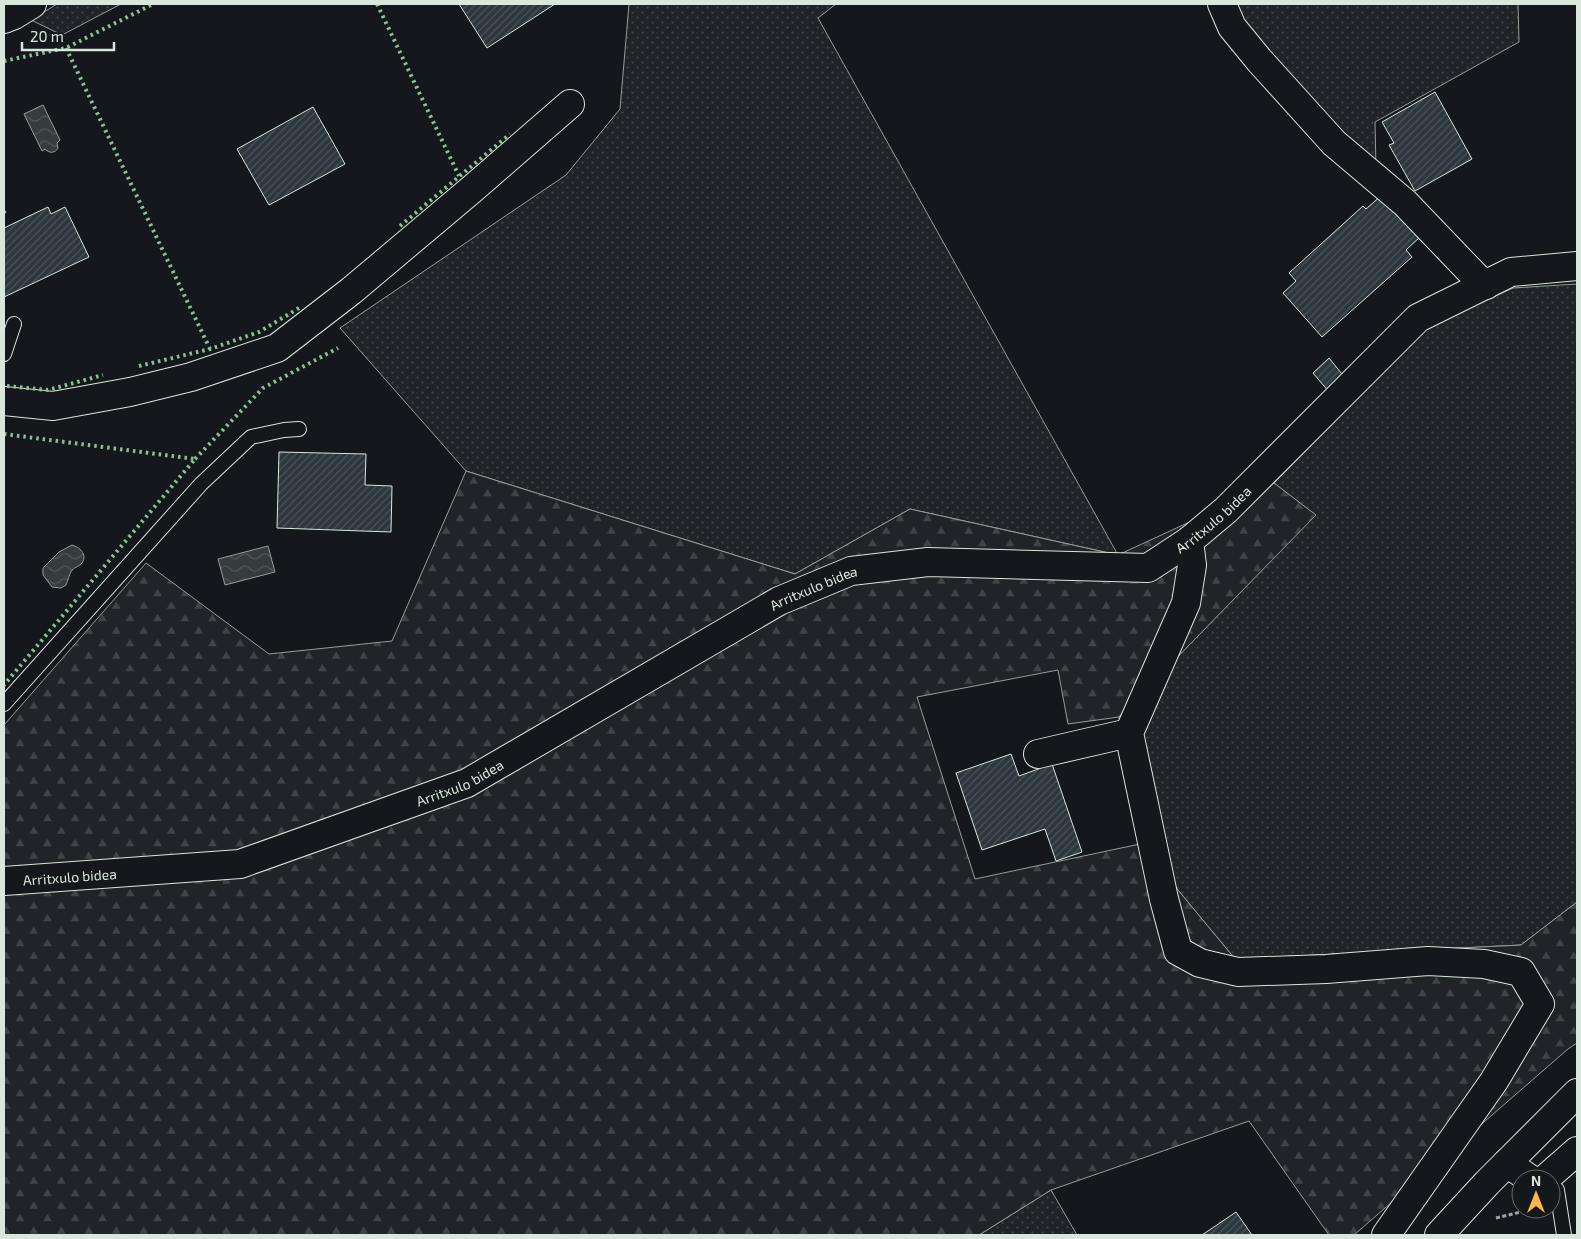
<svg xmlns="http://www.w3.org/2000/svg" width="1581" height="1239" font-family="'Exo 2',sans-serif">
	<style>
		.grass { fill: url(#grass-dots); stroke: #939e99 }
		.forest { fill: url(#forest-firs); stroke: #939e99 }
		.water { fill: url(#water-waves); stroke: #939e99 }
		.building { fill: url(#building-hatch); stroke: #d8e6dc }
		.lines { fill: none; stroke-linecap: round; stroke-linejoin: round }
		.lane-casing { stroke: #d8e6dc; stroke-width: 16 }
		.street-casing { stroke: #d8e6dc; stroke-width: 30 }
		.secondary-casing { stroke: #d8e6dc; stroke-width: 30 }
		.path { stroke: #9da8a2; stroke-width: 3; stroke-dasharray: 4 2.5; stroke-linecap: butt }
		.lane { stroke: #14181c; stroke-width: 14 }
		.street { stroke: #14181c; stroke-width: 28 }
		.secondary { stroke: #14181c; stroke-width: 28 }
		.hedge { stroke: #8ac095; stroke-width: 4; stroke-dasharray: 2.5 4; stroke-linecap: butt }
		.labels { text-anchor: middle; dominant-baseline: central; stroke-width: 4; stroke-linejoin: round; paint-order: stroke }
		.street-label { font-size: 14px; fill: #d8e6dc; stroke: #14181c }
	</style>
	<defs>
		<pattern id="grass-dots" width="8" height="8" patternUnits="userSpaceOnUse" patternTransform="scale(1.25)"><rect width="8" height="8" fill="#202428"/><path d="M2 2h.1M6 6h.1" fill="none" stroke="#404447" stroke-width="1.8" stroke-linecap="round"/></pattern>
		<pattern id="forest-firs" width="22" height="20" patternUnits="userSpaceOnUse" patternTransform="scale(1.25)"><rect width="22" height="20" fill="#202428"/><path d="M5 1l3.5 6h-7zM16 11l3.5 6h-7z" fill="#404447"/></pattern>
		<pattern id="water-waves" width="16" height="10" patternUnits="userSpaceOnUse" patternTransform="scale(1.25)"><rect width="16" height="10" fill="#363b3e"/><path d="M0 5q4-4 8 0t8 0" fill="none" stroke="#525759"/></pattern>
		<pattern id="building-hatch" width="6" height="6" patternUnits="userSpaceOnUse" patternTransform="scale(1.25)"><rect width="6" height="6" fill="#2c363c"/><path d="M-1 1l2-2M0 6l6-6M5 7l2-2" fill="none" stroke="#4a5358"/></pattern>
	</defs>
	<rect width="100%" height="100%" fill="#14181c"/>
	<g class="grass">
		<polygon points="57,4 121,4 62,35 31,20"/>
		<polygon points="629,4 836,4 818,18 1118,555 910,509 795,574 466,471 340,328 566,175 620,109"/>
		<polygon points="1236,4 1518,4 1519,42 1375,122 1376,168 1250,34"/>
		<polygon points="1577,284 1577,902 1521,945 1235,959 1140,844 1119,717 1315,515 1274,483 1426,328 1513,288"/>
		<polygon points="1051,1190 1077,1235 979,1235"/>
	</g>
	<polygon class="forest" points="466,471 795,574 910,509 1118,555 1274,483 1316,515 1119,717 1068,724 1058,670 917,697 975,879 1140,844 1235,959 1521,945 1577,902 1577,1043 1568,1049 1354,1235 1329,1235 1249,1121 1051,1190 979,1235 4,1235 4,725 146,563 269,654 392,641"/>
	<g class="water">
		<path d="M43,105L60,140L57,143L58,148C55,153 50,154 45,149L42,151L24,114Z"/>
		<path d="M72,545C79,547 88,554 82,563C80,566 75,567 72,570C69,574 68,581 66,585L61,588L52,587L43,575V568L59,552Z"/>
		<polygon points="268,546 275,572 225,585 218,559"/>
	</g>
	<g class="building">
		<polygon points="459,4 555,4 487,48"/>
		<polygon points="1435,92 1472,159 1415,191 1389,145 1394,143 1382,122"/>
		<polygon points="313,107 345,164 269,205 237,149"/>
		<polygon points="1383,194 1421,236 1406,250 1412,257 1322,337 1283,293 1296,281 1289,273 1363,206 1366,209"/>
		<polygon points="48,207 51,214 65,207 89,257 4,297 4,228"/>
		<polygon points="1329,358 1346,379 1330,393 1313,373"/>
		<polygon points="279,452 366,454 365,485 392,486 391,532 277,528"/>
		<polygon points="1011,754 1019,776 1052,764 1082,852 1056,861 1045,829 982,850 956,773"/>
		<polygon points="1236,1212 1252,1235 1202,1235"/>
	</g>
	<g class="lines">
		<g class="lane-casing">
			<g id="lane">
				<polyline points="4,354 14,324"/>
				<polyline points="4,704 201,484 251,437 284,430 299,429"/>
				<polyline points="1551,1188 1557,1190 1564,1235"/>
			</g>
		</g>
		<g class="street-casing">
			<g id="street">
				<polyline points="1222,4 1232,27 1259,60 1334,143 1405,203 1475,276 1486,285"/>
				<polyline points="4,19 14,15 32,4"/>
				<polyline points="4,401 53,406 130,392 191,377 277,348 351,291 471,190 570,104"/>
				<polyline points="1189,541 1192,565 1186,603 1129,733 1164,899 1178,951 1200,963 1238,972 1326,969 1428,961 1484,964 1521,972 1540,1004 1494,1081 1386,1235"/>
				<polyline points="1038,754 1129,733"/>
				<path id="s1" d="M4,881L240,864L467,783L779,601L851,571L928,562L1148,568L1189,541L1226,510L1418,318L1511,272L1577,266"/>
				<polyline points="1507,1163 1530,1179"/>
				<polyline points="1545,1179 1577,1151"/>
			</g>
		</g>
		<g class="secondary-casing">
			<polyline id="secondary" points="1439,1235 1487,1183 1577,1093"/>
		</g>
		<polyline class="path" points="1496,1218 1529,1210"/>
		<use href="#lane" class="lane"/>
		<use href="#street" class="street"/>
		<use href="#secondary" class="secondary"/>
		<g class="hedge">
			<polyline points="377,4 459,176"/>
			<polyline points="66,48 210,349"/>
			<polyline points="4,61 66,48 153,4"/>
			<polyline points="4,211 5,216"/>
			<polyline points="400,226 510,134"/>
			<polyline points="139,366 210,349 259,332 299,308"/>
			<polyline points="7,386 48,390 103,375"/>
			<polyline points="4,434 195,459 4,685"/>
			<polyline points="195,459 263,388 338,348"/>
		</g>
	</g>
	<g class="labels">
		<g class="street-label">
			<text stroke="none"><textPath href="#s1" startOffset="1296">Arritxulo bidea</textPath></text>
			<text stroke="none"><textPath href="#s1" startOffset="876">Arritxulo bidea</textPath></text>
			<text stroke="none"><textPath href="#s1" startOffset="471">Arritxulo bidea</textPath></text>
			<text stroke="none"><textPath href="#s1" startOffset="66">Arritxulo bidea</textPath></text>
		</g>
	</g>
	<rect width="1581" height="1239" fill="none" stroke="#d8e6dc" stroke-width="10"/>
	<g transform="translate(1536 1194)"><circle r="24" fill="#14181c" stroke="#626a69"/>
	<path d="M0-4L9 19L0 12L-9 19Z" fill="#ffb74d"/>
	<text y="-8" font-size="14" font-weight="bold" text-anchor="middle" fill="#d8e6dc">N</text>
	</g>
	<path d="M22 42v8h92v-8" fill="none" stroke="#d8e6dc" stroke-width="2.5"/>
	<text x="30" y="42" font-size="15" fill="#d8e6dc" stroke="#14181c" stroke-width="4" paint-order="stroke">20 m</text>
</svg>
